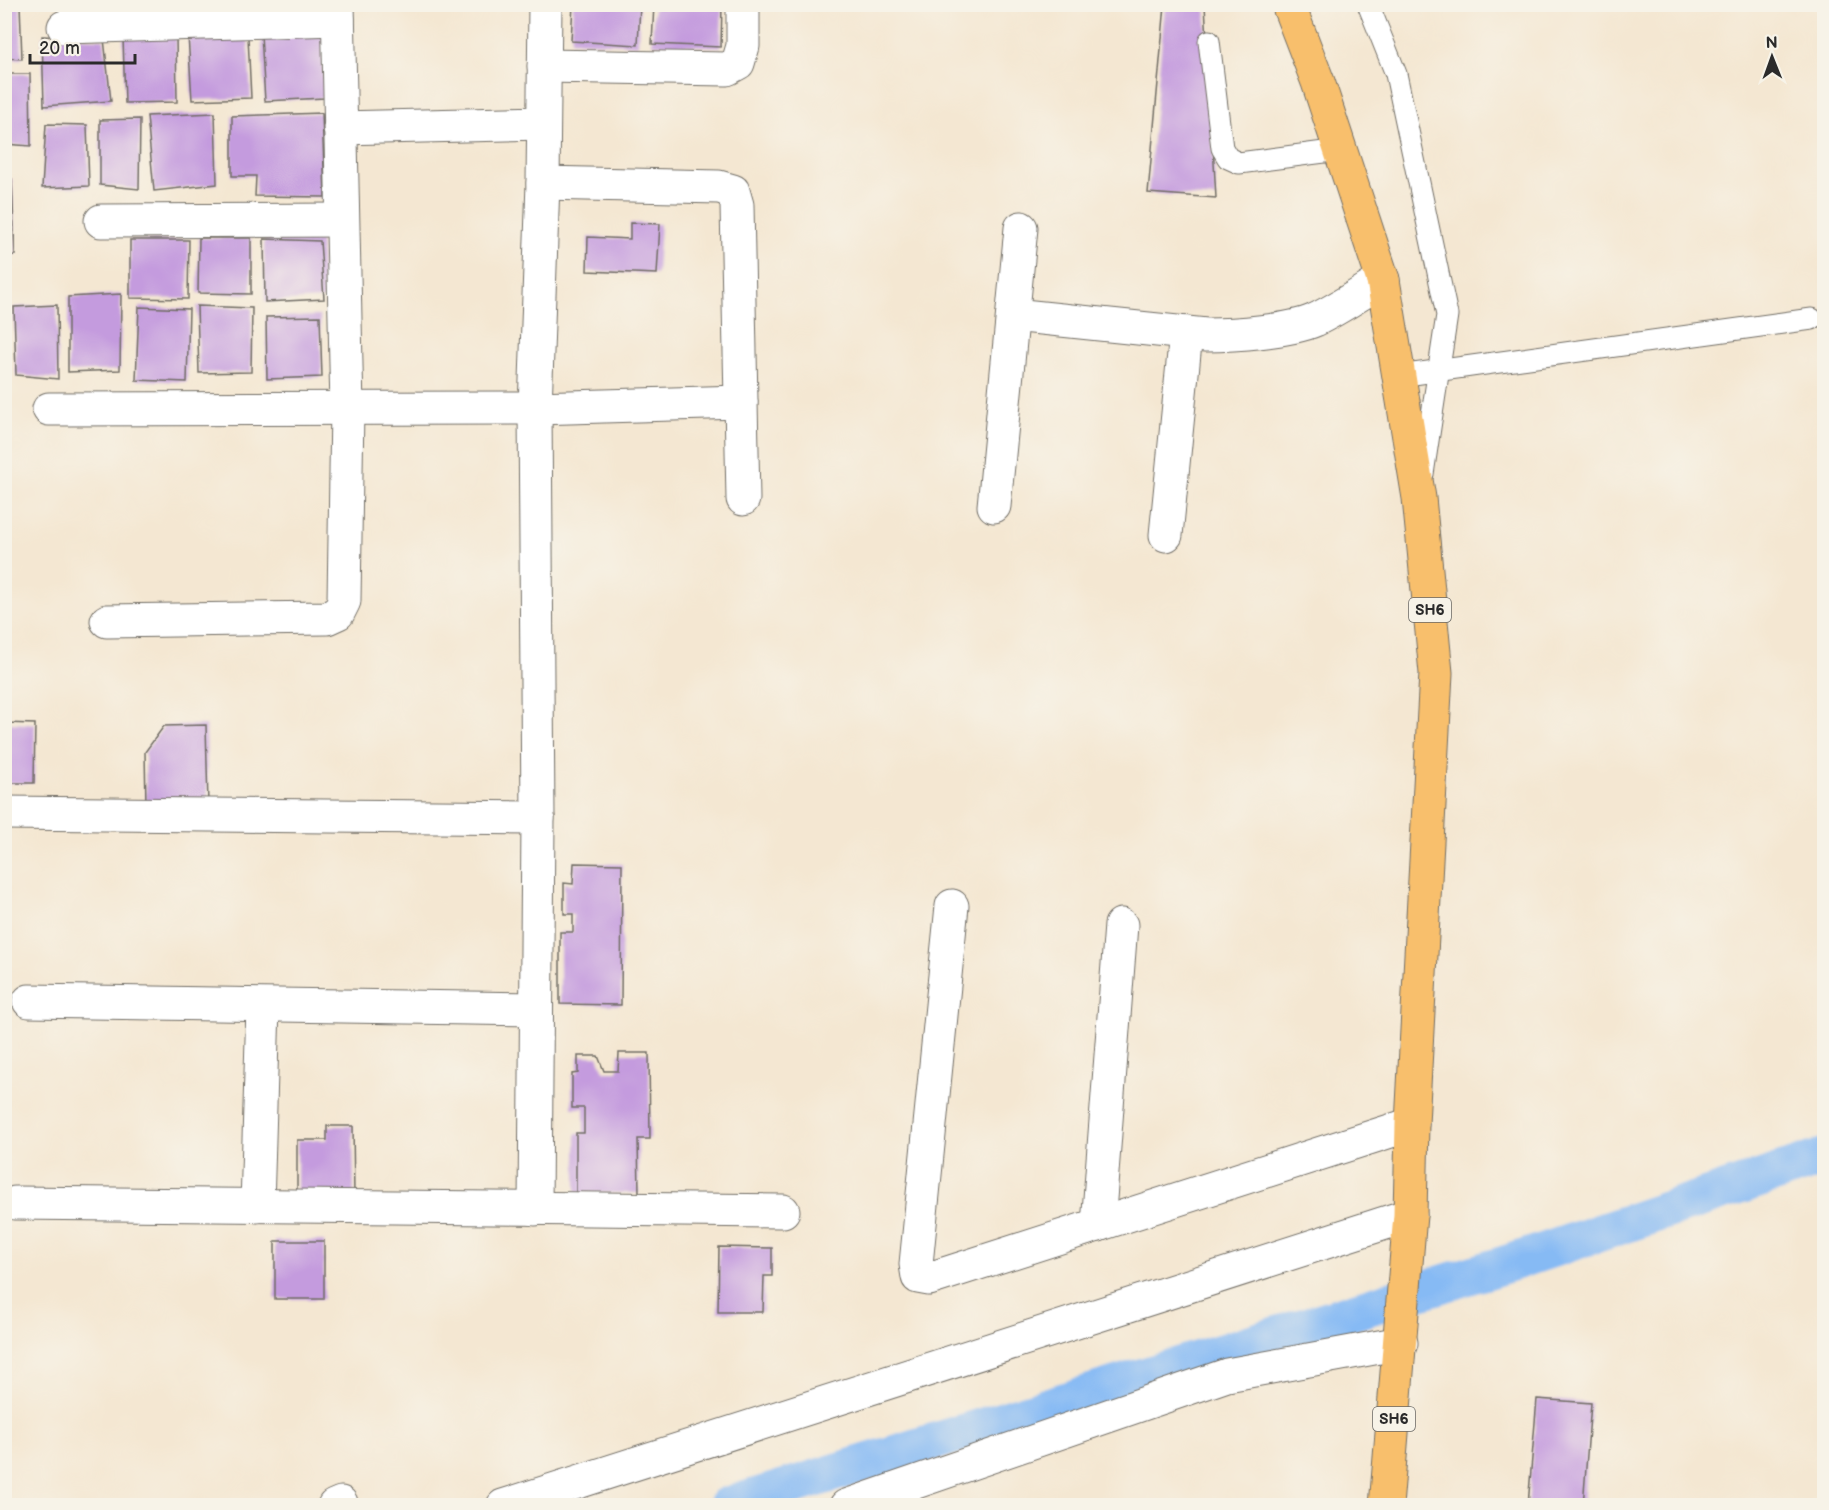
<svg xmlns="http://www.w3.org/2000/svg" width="1829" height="1510" font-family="'Balsamiq Sans',sans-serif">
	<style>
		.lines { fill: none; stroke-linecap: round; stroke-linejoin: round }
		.canal { stroke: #86baf4; stroke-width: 38 }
		.building { fill: #c49bde }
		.service-casing { stroke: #716d65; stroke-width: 23 }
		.minor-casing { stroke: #716d65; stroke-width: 35 }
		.primary-casing { stroke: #716d65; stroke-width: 35 }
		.service { stroke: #fff; stroke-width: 21 }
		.minor { stroke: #fff; stroke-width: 33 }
		.primary { stroke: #f8bf6c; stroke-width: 33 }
		.labels { text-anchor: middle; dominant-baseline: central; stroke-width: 5; stroke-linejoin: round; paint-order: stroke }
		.shield { fill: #f7f3e8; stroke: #686764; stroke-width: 1.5 }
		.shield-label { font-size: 15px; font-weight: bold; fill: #2b2b2b }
	</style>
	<rect width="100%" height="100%" fill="#f7f3e8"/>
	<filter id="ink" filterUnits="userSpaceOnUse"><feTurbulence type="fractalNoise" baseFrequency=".0167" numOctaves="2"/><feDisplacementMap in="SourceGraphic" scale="12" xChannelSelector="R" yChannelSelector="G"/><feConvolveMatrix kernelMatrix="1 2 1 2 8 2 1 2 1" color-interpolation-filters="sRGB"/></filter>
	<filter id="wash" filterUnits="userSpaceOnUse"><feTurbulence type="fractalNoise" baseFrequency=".008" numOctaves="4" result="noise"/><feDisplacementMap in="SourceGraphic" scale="24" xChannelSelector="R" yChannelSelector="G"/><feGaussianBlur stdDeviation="1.35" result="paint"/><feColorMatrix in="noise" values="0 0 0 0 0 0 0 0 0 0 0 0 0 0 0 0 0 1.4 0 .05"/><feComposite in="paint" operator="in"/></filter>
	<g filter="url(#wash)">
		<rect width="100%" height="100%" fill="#f4e7d2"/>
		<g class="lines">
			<polyline class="canal" points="727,1506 1516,1261 1824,1157"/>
		</g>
		<g id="blocks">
			<g class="building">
				<polygon points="4,4 20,4 22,59 4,58"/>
				<polygon points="573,4 640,4 638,45 571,41"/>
				<polygon points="654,4 722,4 721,47 652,44"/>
				<polygon points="1165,5 1205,5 1216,198 1148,193"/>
				<polygon points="323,33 324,98 265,101 261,34"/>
				<polygon points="176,35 177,102 125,103 123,37"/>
				<polygon points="188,35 248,37 251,98 192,100"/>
				<polygon points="42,36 104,39 111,101 44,106"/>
				<polygon points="4,74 30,74 31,146 4,144"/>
				<polygon points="215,113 217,184 154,191 147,116"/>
				<polygon points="322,113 325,197 255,196 256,176 232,176 232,116"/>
				<polygon points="140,119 139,189 100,185 100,120"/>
				<polygon points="46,124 87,125 89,186 42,188"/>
				<polygon points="12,179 15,255 4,256 4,181"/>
				<polygon points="630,223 660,224 657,274 587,271 588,237 630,239"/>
				<polygon points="199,238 251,238 251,294 198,293"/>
				<polygon points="264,239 320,241 324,299 265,302"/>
				<polygon points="130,240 189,240 188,299 130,298"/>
				<polygon points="121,294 120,370 68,372 68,297"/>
				<polygon points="57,305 58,379 16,375 14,307"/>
				<polygon points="197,306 252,308 251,372 199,373"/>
				<polygon points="139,307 189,309 187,382 136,380"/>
				<polygon points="320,316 322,377 267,379 266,317"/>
				<polygon points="4,723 35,724 34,783 4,783"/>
				<polygon points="206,725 208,805 146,806 145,752 164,726"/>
				<polygon points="574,863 622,864 621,1005 560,1004 560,932 573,932 573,914 564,914 564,883 573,884"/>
				<polygon points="619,1053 649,1053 650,1139 638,1139 639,1193 576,1193 576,1133 584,1133 584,1108 572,1108 572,1074 578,1073 578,1056 598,1056 604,1071 618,1071"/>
				<polygon points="327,1126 353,1126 354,1196 297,1197 297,1140 327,1140"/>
				<rect x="275" y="1241" width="49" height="58"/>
				<polygon points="719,1247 772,1248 772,1276 764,1276 763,1312 718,1312"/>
				<polygon points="1537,1399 1591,1403 1583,1506 1528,1505"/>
			</g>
		</g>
	</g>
	<g filter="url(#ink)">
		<use href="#blocks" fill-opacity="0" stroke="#716d65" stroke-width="1.5"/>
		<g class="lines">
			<g class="service-casing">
				<g id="service">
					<polyline points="1368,4 1396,74 1447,315 1423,474"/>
					<polyline points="1209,41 1222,148 1228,158 1239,163 1340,150"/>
					<polyline points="1399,376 1812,319"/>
				</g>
			</g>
			<g class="minor-casing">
				<g id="minor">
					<polyline points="64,27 338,19"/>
					<polyline points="544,66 727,69 738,63 743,46 743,4"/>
					<polyline points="340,128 543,123"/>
					<polyline points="543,183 719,187 733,191 737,205 743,499"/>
					<polyline points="101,221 342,220"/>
					<path d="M1013,315L1206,335C1234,335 1290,331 1315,320C1338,309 1361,293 1383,280"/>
					<polyline points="49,409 535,408 741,402"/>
					<polyline points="994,506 1021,228"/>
					<polyline points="1166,535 1186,333"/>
					<polyline points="107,621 327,618 338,613 344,601 347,409 338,4"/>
					<polyline points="4,813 538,818"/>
					<polyline points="952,906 916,1264 918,1277 929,1279 1412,1124"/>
					<polyline points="29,1001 536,1009"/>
					<polyline points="15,1203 783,1211"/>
					<polyline points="257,1206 263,1006"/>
					<polyline points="535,1209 538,818 535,408 543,183 545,4"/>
					<polyline points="1098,1225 1121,925"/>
					<polyline points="334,1506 341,1503"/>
					<polyline points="503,1506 1410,1215"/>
					<polyline points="846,1506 1227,1375 1401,1343"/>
				</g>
			</g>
			<g class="primary-casing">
				<polyline id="primary" points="1288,4 1318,82 1383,280 1419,498 1436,673 1412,1124 1410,1215 1386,1506"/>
			</g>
			<use href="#service" class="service"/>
			<use href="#minor" class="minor"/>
			<use href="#primary" class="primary"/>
		</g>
	</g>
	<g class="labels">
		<g class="shield">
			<rect x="1409" y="598" width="42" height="24" rx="4.5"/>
			<rect x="1373" y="1407" width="42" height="24" rx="4.5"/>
		</g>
		<g class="shield-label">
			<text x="1430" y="610">SH6</text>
			<text x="1394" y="1419">SH6</text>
		</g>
	</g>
	<rect width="1829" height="1510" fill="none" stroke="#f7f3e8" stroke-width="24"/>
	<g transform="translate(1772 57) rotate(359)" stroke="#f7f3e8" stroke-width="4.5" paint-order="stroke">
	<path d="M0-4.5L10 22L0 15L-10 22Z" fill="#2b2b2b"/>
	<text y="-9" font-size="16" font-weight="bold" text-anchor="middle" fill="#2b2b2b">N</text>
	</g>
	<path d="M30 54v9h105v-9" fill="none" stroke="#2b2b2b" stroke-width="3"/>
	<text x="39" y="54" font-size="18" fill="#2b2b2b" stroke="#f7f3e8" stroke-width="4.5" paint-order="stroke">20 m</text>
</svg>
